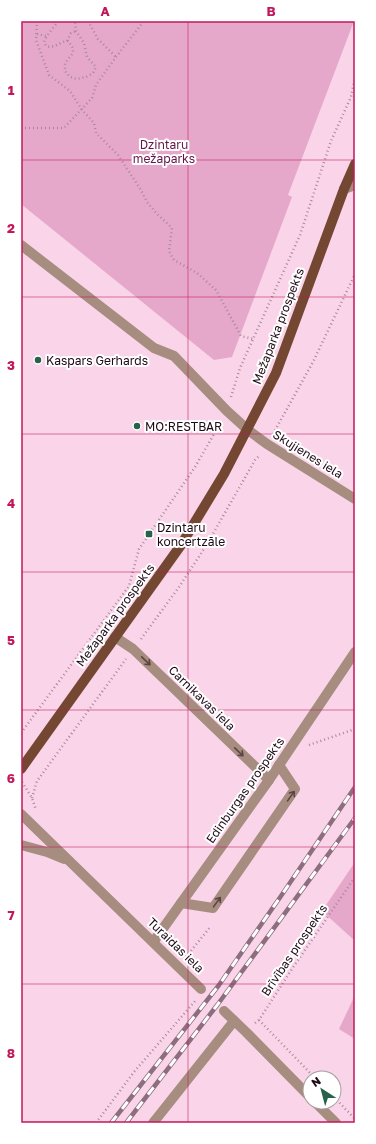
<svg xmlns="http://www.w3.org/2000/svg" width="376" height="1144" font-family="'Golos Text',sans-serif">
	<style>
		.green { fill: #e6a8ca }
		.lines { fill: none; stroke-linecap: round; stroke-linejoin: round }
		.path { stroke: #a9899b; stroke-width: 2.5; stroke-dasharray: 1 3; stroke-linecap: butt }
		.lane { stroke: #a78c80; stroke-width: 10 }
		.street { stroke: #a78c80; stroke-width: 10 }
		.primary { stroke: #744732; stroke-width: 10 }
		.rail-casing { stroke: #8c6e7f; stroke-width: 4.5 }
		.rail { stroke: #fff; stroke-width: 3; stroke-dasharray: 9; stroke-linecap: butt }
		.oneway { stroke: #5c4446 }
		.grid { fill: none; stroke: #c2185b; stroke-width: 1; stroke-opacity: 0.55 }
		.poi-dot { fill: #28624b; stroke: #fff; stroke-width: 1.5 }
		.labels { text-anchor: middle; dominant-baseline: central; stroke-width: 4; stroke-linejoin: round; paint-order: stroke }
		.park-label { font-size: 12px; fill: #65154a; stroke: #fff }
		.street-label { font-size: 12px; fill: #1e0916; stroke: #fff }
		.poi-label { font-size: 12px; fill: #1e0916; stroke: #fff; text-anchor: start }
		.neatline { fill: none; stroke: #c2185b; stroke-width: 1.5 }
		.grid-label { font-size: 13px; text-anchor: middle; font-weight: bold; fill: #c2185b }
	</style>
	<rect width="100%" height="100%" fill="#fad4e8"/>
	<g class="green">
		<polygon points="21,21 354,21 288,195 292,197 232,357 214,360 21,204"/>
		<polygon points="355,862 355,941 322,911"/>
		<polygon points="355,995 355,1039 339,1029"/>
	</g>
	<g class="lines">
		<g class="path">
			<polyline points="37,21 36,40 49,75 70,91 82,110 94,123 96,133 118,155 141,190 147,202 157,214 172,228 169,251 174,260 197,273 216,290 241,336 253,339"/>
			<path d="M58,21C54,28 46,35 44,42L46,46C55,49 60,41 68,41L73,48V53L65,63V71L70,77L77,79L86,77L93,73L96,67L87,57L84,43L76,31L75,21"/>
			<polyline points="88,21 98,39 116,57"/>
			<polyline points="37,34 46,36"/>
			<polyline points="67,41 71,33 76,31"/>
			<polyline points="21,128 64,128 92,98 96,85 116,57 144,21"/>
			<polyline points="231,397 240,368 300,235 331,141 351,97 355,77"/>
			<polyline points="273,434 313,362 355,274"/>
			<polyline points="141,639 179,587 206,546 255,460 260,455"/>
			<polyline points="21,733 129,586 139,549 195,467 221,422"/>
			<polyline points="309,745 355,729"/>
			<polyline points="22,782 32,798 36,810"/>
			<polyline points="32,798 37,781 126,659"/>
			<polyline points="186,957 211,926"/>
			<polyline points="259,1020 315,1078"/>
			<polyline points="255,1023 259,1020 292,969 355,877"/>
			<polyline points="334,1097 355,1119"/>
			<polyline points="96,1123 134,1072 196,1000"/>
		</g>
		<g class="lane">
			<polyline points="344,189 355,185"/>
			<polyline points="181,903 213,908 295,789 279,765"/>
		</g>
		<g class="street">
			<polyline points="21,245 154,348 174,356 227,411 248,430 267,444 355,499"/>
			<polyline points="115,637 133,649 269,780"/>
			<polyline points="21,814 201,989"/>
			<polyline points="21,845 47,852 64,859"/>
			<polyline points="154,941 269,780 355,652"/>
			<polyline points="224,1011 246,1032 310,1097"/>
			<polyline points="315,1102 336,1123"/>
			<polyline points="153,1123 234,1021"/>
		</g>
		<polyline class="primary" points="21,769 181,545 224,474 276,373 344,189 355,164"/>
		<g class="rail-casing">
			<g id="rail">
				<polyline points="111,1123 219,985 281,896 355,787"/>
				<polyline points="126,1123 218,1004 355,818"/>
			</g>
		</g>
		<use href="#rail" class="rail"/>
	</g>
	<defs><path id="oneway-shaft" d="M-6 0H5M1.5-3L5.5 0L1.5 3" fill="none" stroke-width="1.6" stroke-linecap="round" stroke-linejoin="round"/></defs>
	<g class="oneway">
		<use href="#oneway-shaft" transform="translate(146 661) rotate(44)"/>
		<use href="#oneway-shaft" transform="translate(239 752) rotate(44)"/>
		<use href="#oneway-shaft" transform="translate(291 796) rotate(-55)"/>
		<use href="#oneway-shaft" transform="translate(217 902) rotate(-54)"/>
	</g>
	<path class="grid" d="M188,21V1123M21,160H355M21,297H355M21,434H355M21,572H355M21,710H355M21,847H355M21,984H355"/>
	<g class="poi-dot">
		<circle cx="38" cy="360" r="4"/>
		<circle cx="137" cy="426" r="4"/>
		<rect x="145" y="530" width="8" height="8" rx="2"/>
	</g>
	<g class="labels">
		<g class="park-label">
			<text x="164" y="144">Dzintaru<tspan x="164" dy="14">mežaparks</tspan></text>
		</g>
		<g class="street-label">
			<text transform="translate(278 326) rotate(-69)">Mežaparka prospekts</text>
			<text transform="translate(308 454) rotate(32)">Skujienes iela</text>
			<text transform="translate(115 615) rotate(-54)">Mežaparka prospekts</text>
			<text transform="translate(202 698) rotate(44)">Carnikavas iela</text>
			<text transform="translate(245 790) rotate(-55)">Edinburgas prospekts</text>
			<text transform="translate(176 945) rotate(44)">Turaidas iela</text>
			<text transform="translate(294 950) rotate(-56)">Brīvības prospekts</text>
		</g>
		<g class="poi-label">
			<text x="46" y="360">Kaspars Gerhards</text>
			<text x="145" y="426">MO:RESTBAR</text>
			<text x="157" y="527">Dzintaru<tspan x="157" dy="14">koncertzāle</tspan></text>
		</g>
	</g>
	<rect width="376" height="1144" fill="none" stroke="#ffffff" stroke-width="44"/>
	<g transform="translate(322 1090) rotate(324)"><circle r="19" fill="#ffffff" stroke="#a59da2"/>
	<path d="M0-3L7 15L0 10L-7 15Z" fill="#28624b"/>
	<text y="-6" font-size="11" font-weight="bold" text-anchor="middle" fill="#1e0916">N</text>
	</g>
	<rect x="22" y="22" width="332" height="1100" class="neatline"/>
	<g class="grid-label">
		<text x="105" y="16">A</text>
		<text x="271" y="16">B</text>
		<text x="11" y="95">1</text>
		<text x="11" y="233">2</text>
		<text x="11" y="370">3</text>
		<text x="11" y="508">4</text>
		<text x="11" y="645">5</text>
		<text x="11" y="783">6</text>
		<text x="11" y="920">7</text>
		<text x="11" y="1058">8</text>
	</g>
</svg>
